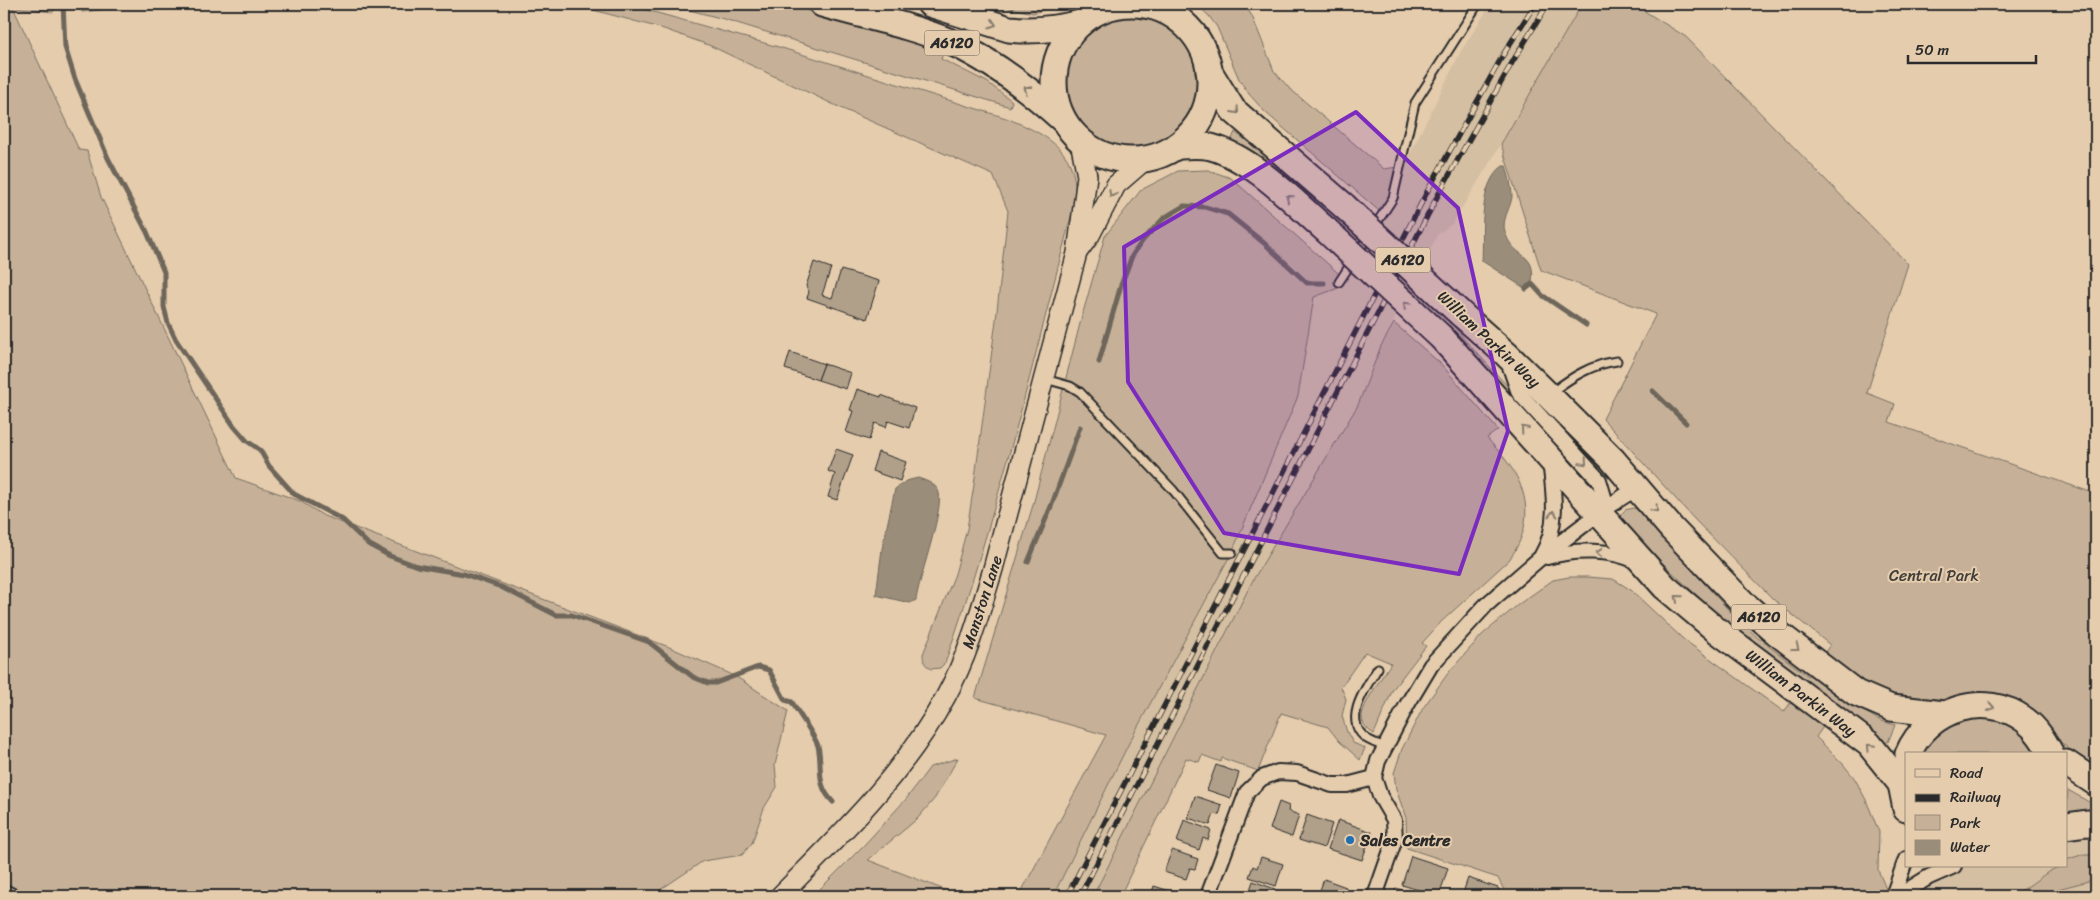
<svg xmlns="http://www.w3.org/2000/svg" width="2100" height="900" font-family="Sriracha,sans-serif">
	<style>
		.built { fill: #d4bfa2 }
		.green { fill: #c6b198; stroke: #786e62 }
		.water { fill: #9a8d7a; stroke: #6e665a }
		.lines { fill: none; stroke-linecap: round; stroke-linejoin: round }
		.stream { stroke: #6e665a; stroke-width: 5 }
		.building { fill: #b0a089; stroke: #2b2b2b }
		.lane-casing { stroke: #2b2b2b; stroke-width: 11 }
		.street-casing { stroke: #2b2b2b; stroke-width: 18 }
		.secondary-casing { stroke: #2b2b2b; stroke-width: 22 }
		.highway-casing { stroke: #2b2b2b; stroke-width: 29 }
		.lane { stroke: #e4ccad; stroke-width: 7 }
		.street { stroke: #e4ccad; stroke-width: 14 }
		.secondary { stroke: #e4ccad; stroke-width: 19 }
		.highway { stroke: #e4ccad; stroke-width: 25 }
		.rail-casing { stroke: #2b2b2b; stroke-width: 5.5 }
		.rail { stroke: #e4ccad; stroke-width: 4; stroke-dasharray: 11; stroke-linecap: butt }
		.highway-bridge-casing { stroke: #2b2b2b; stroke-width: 29; stroke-linecap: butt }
		.highway-bridge { stroke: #e4ccad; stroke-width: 25 }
		.oneway { stroke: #887c6c }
		.marked { fill: #7b2cbf; fill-opacity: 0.2; stroke: #7b2cbf; stroke-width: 4; stroke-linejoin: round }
		.poi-dot { fill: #1f6fb2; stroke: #e4ccad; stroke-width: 2 }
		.labels { text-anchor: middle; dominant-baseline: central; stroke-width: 4; stroke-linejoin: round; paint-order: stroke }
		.shield { fill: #e4ccad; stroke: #625b52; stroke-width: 1 }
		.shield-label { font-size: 15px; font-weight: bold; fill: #2b2b2b }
		.street-label { font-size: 16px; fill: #2b2b2b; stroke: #e4ccad }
		.park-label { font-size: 16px; fill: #423f3b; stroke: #e4ccad }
		.poi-label { font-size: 16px; font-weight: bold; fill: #2b2b2b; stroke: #e4ccad; text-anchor: start }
	</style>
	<rect width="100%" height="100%" fill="#e4ccad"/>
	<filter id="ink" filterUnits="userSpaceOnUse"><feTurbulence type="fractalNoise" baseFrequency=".02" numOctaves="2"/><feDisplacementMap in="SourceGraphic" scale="10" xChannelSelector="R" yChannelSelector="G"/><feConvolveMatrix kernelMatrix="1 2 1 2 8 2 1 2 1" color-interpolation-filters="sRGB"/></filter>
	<g filter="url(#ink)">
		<g class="built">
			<polygon points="1491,4 1582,4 1501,144 1452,224 1438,234 1381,346 1358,405 1253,580 1093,896 1053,896 1129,743 1233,550 1298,396 1314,297 1341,287 1398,199 1404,166 1461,51"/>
			<polygon points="2096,824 2096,896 1898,896 1954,866 2066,866 2066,826"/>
		</g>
		<g class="green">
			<polygon points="4,4 58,4 53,12 13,7 79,150 87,151 101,197 236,478 300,501 324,516 669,647 735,676 788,711 775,765 777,787 764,808 752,843 742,855 703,861 651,896 31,896 4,885"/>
			<polygon points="81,4 146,4 82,12"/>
			<path d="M571,4H620L636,7L782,48L1006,118C1048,135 1082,152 1074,205C1034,358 998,513 945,663L940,668L931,669C925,665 923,662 923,654L955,574L967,529L974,485L996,320L1008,211L993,175L843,109L711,46L664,29Z"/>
			<polygon points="666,4 784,4 913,40 944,51 941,59 987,82 1012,101 1010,107 724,19"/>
			<polygon points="992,4 1065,4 1033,13"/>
			<polygon points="1196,4 1244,4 1252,16 1274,71 1289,88 1384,169 1404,166 1398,199 1386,217 1265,112 1249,94 1239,79 1217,27 1209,16"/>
			<path d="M1582,4H1633L1686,37L1908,264L1867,393L1895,404L1889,422L2096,494V765L2094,770L2057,739L2046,725L1948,700L1924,703L1903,701L1855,680L1842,699L1881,721L1895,725L1888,742L1883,743L1863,722L1838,705L1816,737L1843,764L1855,779L1866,800L1879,832L1878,870L1889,896H1504V890L1498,878L1407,848L1406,818L1396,789L1394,773L1402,749L1423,708L1449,672L1482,635L1519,604L1553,580L1569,577H1587L1613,579L1631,590L1683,639L1784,712L1804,683C1736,633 1676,579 1618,518L1625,510L1633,508L1643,511L1661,536L1734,616L1758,638L1808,676L1830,645L1773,599L1696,521L1603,419L1656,314L1541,270L1501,144Z"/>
			<circle cx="1132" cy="82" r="66"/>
			<polygon points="1235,132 1304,186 1440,309 1466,341 1580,465 1574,470 1231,141"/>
			<polygon points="1208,170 1231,178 1346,280 1341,287 1314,297 1298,396 1233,550 1129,743 1053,896 1019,896 1106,735 975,698 1033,505 1082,316 1105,236 1141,190 1178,171"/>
			<path d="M1394,323L1441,364L1498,430L1487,438C1493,445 1500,452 1505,459C1531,492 1533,526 1509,560L1442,621L1422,643L1426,646L1393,689L1374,734C1368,730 1363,726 1362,718C1361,705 1384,675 1391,663L1365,652L1341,687L1346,699L1342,716L1347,732L1353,743L1365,748L1360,760L1339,741L1328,727L1281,713L1258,771L1222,758L1221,762L1202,755L1199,762L1186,758L1120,896H1093L1253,580L1358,405L1381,346Z"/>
			<path d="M1988,717C2015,725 2023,730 2039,754H1921C1938,726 1956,719 1988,717Z"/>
			<polygon points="958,758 935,798 917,819 868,860 950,892 949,896 813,896 865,844 907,798 930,767"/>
			<polygon points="2068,790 2096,806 2096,818 2066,816"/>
			<path d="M2081,855H2096V879L2054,890L2056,896H1989C1996,895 2006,896 2013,894C2032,888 2048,866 2066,866V860Z"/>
		</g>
		<g class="water">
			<path d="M1503,166H1506C1509,176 1512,187 1512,197C1510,210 1500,221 1506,235C1515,260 1539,251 1531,287L1526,289L1482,261C1484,233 1477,184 1503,166Z"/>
			<path d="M918,478C924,480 934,483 938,490C946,505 919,577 916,600L910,603L876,595L882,549L895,489L906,481Z"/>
		</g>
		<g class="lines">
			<g class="stream">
				<path d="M63,4L65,47L75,79L108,158L147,232L164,272V307L168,323L176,340L234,426L247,441L260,450L269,466L294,494L343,520L368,544L390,556L417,566L464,574L501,587L556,615H572L649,642L693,677L708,683H716L758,667L769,670L785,700L792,702C798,713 815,736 818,746C823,768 815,784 833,802"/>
				<polyline points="1526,289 1532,284 1542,295 1586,325"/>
				<polyline points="1099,362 1121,285 1132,256 1143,240 1164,218 1184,206 1205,207 1228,214 1264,243 1307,283 1324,283"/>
				<polyline points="1653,391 1686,423"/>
				<polyline points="1028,562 1052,504 1080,427"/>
			</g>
		</g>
		<g class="building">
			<polygon points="814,262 831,268 822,295 832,298 841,270 879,281 867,319 807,298 809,292 806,286"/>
			<polygon points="790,352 824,364 818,380 785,369"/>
			<polygon points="824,364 851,373 846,389 818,380"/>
			<polygon points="857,389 881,397 881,395 915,408 909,428 888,421 886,427 875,423 869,440 846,432 853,411 850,410"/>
			<polygon points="836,449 853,455 837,500 828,497 835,474 828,471"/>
			<polygon points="878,452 906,462 900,481 872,471"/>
			<polygon points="1216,765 1239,773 1231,798 1207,790"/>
			<polygon points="1195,796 1222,805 1219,815 1214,814 1210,825 1188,818"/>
			<polygon points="1279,802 1289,806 1288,811 1299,815 1292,837 1270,829"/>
			<polygon points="1307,815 1332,824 1324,848 1299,840"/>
			<polygon points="1184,820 1211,830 1208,840 1203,838 1199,850 1177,842"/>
			<polygon points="1338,820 1372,832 1362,860 1328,849"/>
			<polygon points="1172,850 1198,859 1195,869 1190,868 1186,879 1164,872"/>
			<polygon points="1411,856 1448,868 1439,896 1402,885"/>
			<polygon points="1261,857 1283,864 1276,886 1249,877 1253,866 1257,868"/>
			<polygon points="1468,878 1498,888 1502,896 1462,896"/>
			<polygon points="1324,879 1346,887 1342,896 1329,896 1319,893"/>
			<polygon points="1253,881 1275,889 1272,896 1242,896 1244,891 1249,893"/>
			<polygon points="1154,886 1176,893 1175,896 1151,896"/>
			<polygon points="1396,888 1410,893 1409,896 1393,896"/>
		</g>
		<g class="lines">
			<g class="lane-casing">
				<g id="lane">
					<polyline points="1358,252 1393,198 1415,103 1478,4"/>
					<polyline points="1339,282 1352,262"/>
					<polyline points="1045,379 1070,386 1080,392 1173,490 1223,553 1232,553"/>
					<path d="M1552,392C1572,377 1592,364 1617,361"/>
					<path d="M1378,668C1366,687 1341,721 1367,739C1372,742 1380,745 1385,747"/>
					<polyline points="4,888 20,896"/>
				</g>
			</g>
			<g class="street-casing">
				<g id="street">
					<polyline points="1167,4 1169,13"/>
					<polyline points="1099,11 1107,4"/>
					<polyline points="1509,364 1519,393 1599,480 1607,507"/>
					<path d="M1542,555C1559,526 1554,493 1550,461"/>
					<path d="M1547,557C1575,549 1612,549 1638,562"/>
					<polyline points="1208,896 1247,792 1262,778 1278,772 1297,773 1332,785 1347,785 1374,778"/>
					<polyline points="1375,896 1395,839 1394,820 1380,796 1374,778 1378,761 1407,705 1431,665 1486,605 1539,559 1607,507 1637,488"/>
					<polyline points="1893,896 1906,859"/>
					<polyline points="1898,896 1929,877 1954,866"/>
				</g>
			</g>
			<g class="secondary-casing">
				<g id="secondary">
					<polyline points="1079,250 1090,235 1116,185 1146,159"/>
					<path d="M780,896C841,834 904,774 946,696C968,656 980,612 993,569L1077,253L1087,176L1080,141"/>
				</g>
			</g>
			<g class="highway-casing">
				<g id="highway">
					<path d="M822,4C864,16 913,26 953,43C994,62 1029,89 1062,119"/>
					<path d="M930,4L1009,29C1034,32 1056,29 1081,23"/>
					<circle cx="1132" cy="82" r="78"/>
					<polyline points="1209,71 1233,110 1344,206"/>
					<path d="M1177,146C1188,146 1200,144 1211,147C1252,158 1294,202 1326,230"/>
					<polyline points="1461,314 1506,354 1548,395 1612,459 1672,529 1742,602 1776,632 1856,693 1891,708 1944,714"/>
					<polyline points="1442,338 1665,587 1715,629 1869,744 1901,784"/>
					<path d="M1908,754C1927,709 1985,690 2025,720C2037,729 2044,741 2051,754"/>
					<polyline points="2066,763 2096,783"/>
					<polyline points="1904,767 1901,784 1906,809"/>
					<polyline points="2066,826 2087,823 2096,824"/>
				</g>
			</g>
			<use href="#lane" class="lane"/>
			<use href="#street" class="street"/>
			<use href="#secondary" class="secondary"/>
			<use href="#highway" class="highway"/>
			<g class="rail-casing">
				<g id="rail">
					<polyline points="1067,896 1428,190 1503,55 1535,4"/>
					<polyline points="1080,896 1438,195 1513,61 1548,4"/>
				</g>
			</g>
			<use href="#rail" class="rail"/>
			<g class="highway-bridge-casing">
				<g id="highway-bridge">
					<polyline points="1344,206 1461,314"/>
					<polyline points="1326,230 1442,338"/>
				</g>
			</g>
			<use href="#highway-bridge" class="highway-bridge"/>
		</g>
		<defs><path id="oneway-chevron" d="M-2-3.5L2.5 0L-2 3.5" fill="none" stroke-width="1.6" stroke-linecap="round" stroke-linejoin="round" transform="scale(1.25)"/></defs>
		<g class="oneway">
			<use href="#oneway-chevron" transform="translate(993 24) rotate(18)"/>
			<use href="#oneway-chevron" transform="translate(1027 89) rotate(-143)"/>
			<use href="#oneway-chevron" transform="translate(1236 111) rotate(48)"/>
			<use href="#oneway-chevron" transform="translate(1112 194) rotate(118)"/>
			<use href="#oneway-chevron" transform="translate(1289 198) rotate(-140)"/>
			<use href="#oneway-chevron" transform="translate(1406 305) rotate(-137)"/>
			<use href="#oneway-chevron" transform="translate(1524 429) rotate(-131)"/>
			<use href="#oneway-chevron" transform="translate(1584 462) rotate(49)"/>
			<use href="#oneway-chevron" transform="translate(1655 509) rotate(49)"/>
			<use href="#oneway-chevron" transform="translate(1553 514) rotate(-89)"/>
			<use href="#oneway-chevron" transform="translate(1599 553) rotate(-174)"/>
			<use href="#oneway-chevron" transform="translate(1678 598) rotate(-140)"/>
			<use href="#oneway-chevron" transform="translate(1796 648) rotate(38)"/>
			<use href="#oneway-chevron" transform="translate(1991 707) rotate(10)"/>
			<use href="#oneway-chevron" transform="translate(1870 747) rotate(-133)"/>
		</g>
	</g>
	<path class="marked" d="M1356,112L1458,208L1508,431L1459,574L1224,533L1128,382L1124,247Z"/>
	<circle class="poi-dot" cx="1350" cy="840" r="5"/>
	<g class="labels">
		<g class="shield">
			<rect x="924.5" y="30.5" width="55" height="25" rx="4"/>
			<rect x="1375.5" y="247.5" width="55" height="25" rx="4"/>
			<rect x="1731.5" y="604.5" width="55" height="25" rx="4"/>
		</g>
		<g class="shield-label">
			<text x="952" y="43">A6120</text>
			<text x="1403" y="260">A6120</text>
			<text x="1759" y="617">A6120</text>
		</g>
		<g class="street-label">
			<text transform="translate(1489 339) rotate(43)">William Parkin Way</text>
			<text transform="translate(982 602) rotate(-72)">Manston Lane</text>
			<text transform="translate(1801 693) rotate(37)">William Parkin Way</text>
		</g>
		<g class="park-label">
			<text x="1934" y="575">Central Park</text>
		</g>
		<g class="poi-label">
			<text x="1360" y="840">Sales Centre</text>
		</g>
	</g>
	<rect width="2100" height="900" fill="none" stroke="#e4ccad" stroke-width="20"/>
	<rect x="10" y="10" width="2080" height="880" fill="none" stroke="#2b2b2b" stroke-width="2" filter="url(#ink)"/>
	<rect x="1905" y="752" width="162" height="115" fill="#e4ccad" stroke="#9a8c79"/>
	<rect x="1915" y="769" width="25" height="8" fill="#e4ccad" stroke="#9a8c79"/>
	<text x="1950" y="778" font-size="15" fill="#2b2b2b">Road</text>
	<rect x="1915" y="794" width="25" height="8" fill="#2b2b2b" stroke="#9a8c79"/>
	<text x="1950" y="802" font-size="15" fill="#2b2b2b">Railway</text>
	<rect x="1915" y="815" width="25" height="15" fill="#c6b198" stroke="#9a8c79"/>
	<text x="1950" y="828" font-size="15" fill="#2b2b2b">Park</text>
	<rect x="1915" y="840" width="25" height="15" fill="#9a8d7a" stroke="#9a8c79"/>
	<text x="1950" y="852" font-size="15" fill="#2b2b2b">Water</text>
	<path d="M1908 55v8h128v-8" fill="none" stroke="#2b2b2b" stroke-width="2.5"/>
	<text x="1915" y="55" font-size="15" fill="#2b2b2b" stroke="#e4ccad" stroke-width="4" paint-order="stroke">50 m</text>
</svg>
